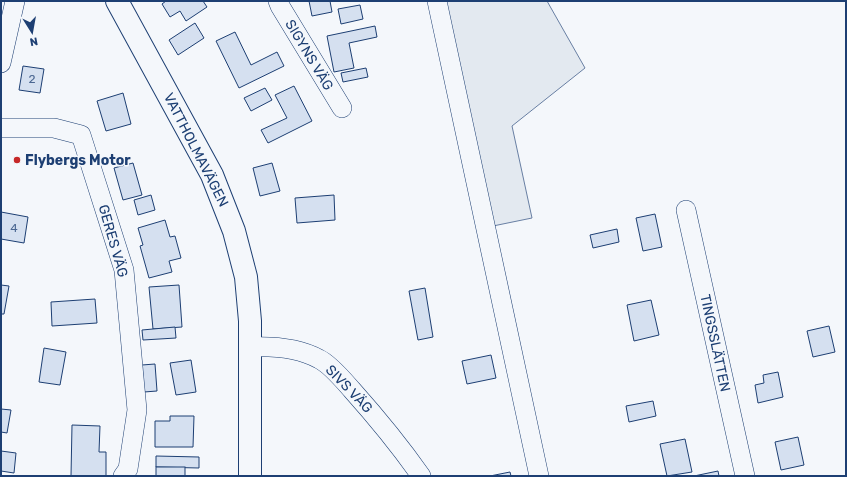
<svg xmlns="http://www.w3.org/2000/svg" width="847" height="477" font-family="Rubik,sans-serif">
	<style>
		.green { fill: #e3e9f0; stroke: #687fa3 }
		.building { fill: #d5e0f0; stroke: #1d3f73 }
		.lines { fill: none; stroke-linecap: round; stroke-linejoin: round }
		.minor-casing { stroke: #1d3f73; stroke-width: 20 }
		.major-casing { stroke: #1d3f73; stroke-width: 24 }
		.minor { stroke: #f4f7fb; stroke-width: 19 }
		.major { stroke: #f4f7fb; stroke-width: 22 }
		.poi-dot { fill: #c62828; stroke: #f4f7fb; stroke-width: 1.5 }
		.labels { text-anchor: middle; dominant-baseline: central; stroke-width: 3; stroke-linejoin: round; paint-order: stroke }
		.number-label { font-size: 12px; fill: #4b6792 }
		.street-label { font-size: 14px; fill: #1d3f73; stroke: #f4f7fb }
		.poi-label { font-size: 14px; font-weight: bold; fill: #1d3f73; stroke: #f4f7fb; text-anchor: start }
	</style>
	<rect width="100%" height="100%" fill="#f4f7fb"/>
	<polygon class="green" points="444,1 547,1 585,68 512,126 532,218 493,226"/>
	<g class="building">
		<polygon points="166,1 203,1 207,7 186,21 180,11 170,17 162,4"/>
		<polygon points="309,1 330,1 332,12 312,16"/>
		<polygon points="360,5 363,19 341,24 338,9"/>
		<polygon points="195,23 204,38 178,55 169,40"/>
		<polygon points="375,26 377,37 349,43 354,68 334,72 327,36"/>
		<polygon points="235,32 251,65 277,52 284,66 239,88 216,41"/>
		<polygon points="23,66 44,69 40,93 19,90"/>
		<polygon points="366,68 368,77 343,82 341,73"/>
		<polygon points="294,86 312,121 268,143 261,130 287,118 275,95"/>
		<polygon points="265,88 272,100 251,111 244,98"/>
		<polygon points="123,93 131,124 106,131 97,101"/>
		<polygon points="133,163 142,195 123,200 114,168"/>
		<polygon points="272,163 280,191 260,196 253,168"/>
		<polygon points="151,195 155,210 138,215 134,200"/>
		<polygon points="334,195 335,220 297,223 295,198"/>
		<polygon points="1,212 28,217 24,243 1,239"/>
		<polygon points="655,214 662,247 643,251 636,218"/>
		<polygon points="165,220 170,237 175,236 181,258 169,261 172,272 149,278 140,246 143,245 138,228"/>
		<polygon points="617,229 619,242 593,248 590,235"/>
		<polygon points="1,285 9,286 4,314 1,314"/>
		<polygon points="179,285 182,327 153,329 149,287"/>
		<polygon points="425,288 433,337 418,340 409,291"/>
		<polygon points="95,299 97,323 52,326 51,302"/>
		<polygon points="651,300 659,335 634,341 627,305"/>
		<polygon points="829,326 835,352 813,357 807,331"/>
		<polygon points="175,327 176,338 143,340 142,330"/>
		<polygon points="44,348 66,352 60,385 39,382"/>
		<polygon points="491,355 496,378 467,384 462,361"/>
		<polygon points="191,360 196,392 176,395 170,363"/>
		<polygon points="155,364 157,391 144,392 142,365"/>
		<polygon points="778,372 783,397 758,403 755,385 764,383 763,375"/>
		<polygon points="653,401 656,416 629,422 626,406"/>
		<polygon points="1,409 11,410 7,433 1,432"/>
		<polygon points="170,416 194,416 193,447 155,447 155,421 170,421"/>
		<polygon points="72,425 100,426 99,452 106,452 106,476 71,476"/>
		<polygon points="798,437 804,465 781,470 775,442"/>
		<polygon points="685,439 692,472 667,476 660,444"/>
		<polygon points="1,451 16,453 14,473 1,471"/>
		<polygon points="156,456 199,457 199,468 156,467"/>
		<rect x="156" y="467" width="29" height="9"/>
		<polygon points="718,471 719,476 694,476"/>
		<polygon points="510,472 511,476 490,476"/>
	</g>
	<g class="lines">
		<g class="minor-casing">
			<g id="minor">
				<polyline points="278,1 280,6 342,108"/>
				<polyline points="437,1 539,476"/>
				<polyline points="1,63 15,1"/>
				<polyline points="1,128 54,128 81,135 124,270 137,410 128,469 123,476"/>
				<polyline points="686,210 745,476"/>
				<path d="M250,347C272,346 299,348 319,359C330,364 344,381 352,390C377,418 400,446 421,476"/>
			</g>
		</g>
		<g class="major-casing">
			<polyline id="major" points="117,1 212,175 234,231 246,277 250,321 250,476"/>
		</g>
		<use href="#minor" class="minor"/>
		<use href="#major" class="major"/>
	</g>
	<circle class="poi-dot" cx="17" cy="160" r="4"/>
	<g class="labels">
		<g class="number-label">
			<text x="32" y="79">2</text>
			<text x="14" y="228">4</text>
		</g>
		<g class="street-label">
			<text transform="translate(309 55) rotate(59)">SIGYNS VÄG</text>
			<text transform="translate(196 150) rotate(63)">VATTHOLMAVÄGEN</text>
			<text transform="translate(113 241) rotate(74)">GERES VÄG</text>
			<text transform="translate(715 343) rotate(78)">TINGSSLÄTTEN</text>
			<text transform="translate(349 389) rotate(46)">SIVS VÄG</text>
		</g>
		<g class="poi-label">
			<text x="25" y="160">Flybergs Motor</text>
		</g>
	</g>
	<rect width="847" height="477" fill="none" stroke="#1d3f73" stroke-width="4"/>
	<g transform="translate(32 32) rotate(169)" stroke="#f4f7fb" stroke-width="3" paint-order="stroke">
	<path d="M0-3L7 15L0 10L-7 15Z" fill="#1d3f73"/>
	<text y="-6" font-size="11" font-weight="bold" text-anchor="middle" fill="#1d3f73">N</text>
	</g>
</svg>
